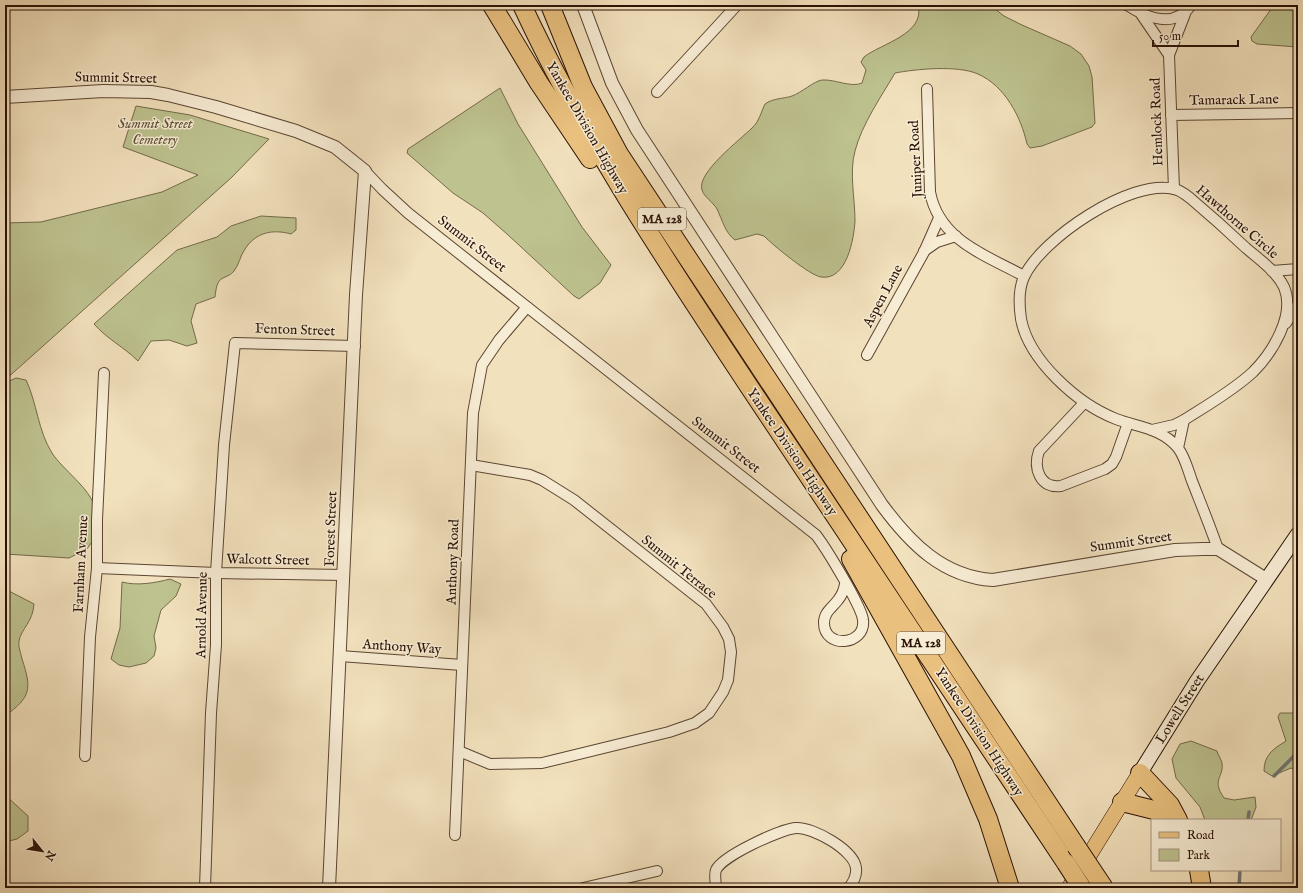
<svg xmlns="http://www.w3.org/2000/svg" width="1303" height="893" font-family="'IM FELL English',serif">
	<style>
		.green { fill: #bdc28f; stroke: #746a4a }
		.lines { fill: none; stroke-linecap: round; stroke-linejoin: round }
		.stream { stroke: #707772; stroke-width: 3.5 }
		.minor-casing { stroke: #5c4532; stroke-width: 12 }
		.tertiary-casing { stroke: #5c4532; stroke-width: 14 }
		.secondary-casing { stroke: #2a1104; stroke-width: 16 }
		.primary-casing { stroke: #2a1104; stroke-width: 16 }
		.motorway-casing { stroke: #2a1104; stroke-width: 20 }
		.minor { stroke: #f7ecd4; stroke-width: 10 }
		.tertiary { stroke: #f7ecd4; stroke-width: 12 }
		.secondary { stroke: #f7ecd4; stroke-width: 14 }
		.primary { stroke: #e9c07e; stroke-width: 15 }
		.motorway { stroke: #e9c07e; stroke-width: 18 }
		.motorway-bridge-casing { stroke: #2a1104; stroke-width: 20; stroke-linecap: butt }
		.motorway-bridge { stroke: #e9c07e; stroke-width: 18 }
		.labels { text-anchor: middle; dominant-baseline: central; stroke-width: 3; stroke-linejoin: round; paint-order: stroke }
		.shield { fill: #f7ecd4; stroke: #685342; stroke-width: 1 }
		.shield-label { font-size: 13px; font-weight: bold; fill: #2a1104 }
		.street-label { font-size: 14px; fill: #2a1104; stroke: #f7ecd4 }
		.park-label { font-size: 14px; font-style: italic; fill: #5d4f35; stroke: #f7ecd4 }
	</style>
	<rect width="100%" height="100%" fill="#f2e1bd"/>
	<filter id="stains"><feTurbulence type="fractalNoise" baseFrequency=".005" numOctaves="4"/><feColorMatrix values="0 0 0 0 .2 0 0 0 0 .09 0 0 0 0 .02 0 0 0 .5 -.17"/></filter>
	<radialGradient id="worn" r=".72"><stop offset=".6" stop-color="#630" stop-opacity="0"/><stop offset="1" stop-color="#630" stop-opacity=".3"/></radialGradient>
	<g class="green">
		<path d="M918,5H990L1004,16L1022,25L1070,46L1081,54L1089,66L1092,77L1095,123L1092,127L1042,146L1030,148L1027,144C1021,117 1005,86 978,74C958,65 916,69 895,73C881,97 862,124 855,151C849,173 855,198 855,221C854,238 847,281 821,277C809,275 773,245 764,236L757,234L735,240C725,233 722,219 717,209C713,202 704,197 702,190C696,173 741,139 752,128C759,122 761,112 765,104C773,98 783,99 792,96C801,93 814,81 822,80C835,79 851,88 862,83L866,70L861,62L864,57C880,44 926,34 918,5Z"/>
		<polygon points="1274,5 1298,5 1298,47 1257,44 1252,41 1251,37"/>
		<polygon points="500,88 518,124 582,227 611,265 600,283 579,299 574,296 507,234 483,213 453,193 407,153 408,149"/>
		<polygon points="136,106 190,115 269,139 231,178 5,380 5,223 41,222 162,192 198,175 123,147"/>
		<path d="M261,216L296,218V230L291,234C273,229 256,232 245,249C240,256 239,265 234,271C231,275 227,276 223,278C216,281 216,291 215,297L196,304L191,321L197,343L187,346L169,340L151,341L138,361C124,347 107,339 94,324L177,250L217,237L231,226Z"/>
		<path d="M16,378L26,380C37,403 38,431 52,453C63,470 90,488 95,508C97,516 97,525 98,533L87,549L69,558L5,554V383Z"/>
		<path d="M170,579L181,584L176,596L161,610L154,636L156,648L154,656L146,663L129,667L119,665L111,659L120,628L122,582C137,586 155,583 170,579Z"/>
		<path d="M5,589L34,604C33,622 21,629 19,641C18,646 21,654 22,659C32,689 31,697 5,716Z"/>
		<path d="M1280,713H1298V771L1291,768L1272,776L1264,771C1264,755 1273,749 1286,741L1278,717Z"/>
		<path d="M1191,741L1217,751C1218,755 1221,759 1222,763C1224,778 1211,779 1224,798L1234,800L1255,797L1256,807L1251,820H1205L1200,807L1176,778L1172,759L1180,744Z"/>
		<polygon points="5,795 28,816 28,831 17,839 5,842"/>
	</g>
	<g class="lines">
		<g class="stream">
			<polyline points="1274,776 1298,752"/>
			<polyline points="1248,820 1249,812"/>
			<polyline points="1239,888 1240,870"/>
		</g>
		<g class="minor-casing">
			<g id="minor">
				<path d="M1127,5C1147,18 1175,29 1191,5"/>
				<polyline points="1141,14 1169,55 1174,189"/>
				<polyline points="1169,55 1185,14"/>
				<path d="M927,89L930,192C939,240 985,255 1024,276"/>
				<polyline points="657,92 737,5"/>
				<polyline points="1171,115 1298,113"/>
				<path d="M365,171L382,189L408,213L816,535C826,548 862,607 863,620C866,646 824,649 824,623C824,612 832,608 838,600C842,595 844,590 845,584"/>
				<polyline points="924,251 937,242 956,236"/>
				<polyline points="1272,271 1298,269"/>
				<polyline points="1286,323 1298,304"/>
				<polyline points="867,355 924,252 939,218"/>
				<path d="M1084,403L1039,451C1033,468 1040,489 1061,486L1105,469L1112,464L1116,457L1128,423"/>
				<polyline points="1152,430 1174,425 1184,420"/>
				<path d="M1178,448L1184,420C1206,406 1234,390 1253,372C1272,353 1296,315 1284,287C1276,271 1259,259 1246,248C1228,231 1209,214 1190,198C1185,194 1180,190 1174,189C1131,178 1041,239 1024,277C1018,290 1019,305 1021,319C1029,361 1078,404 1116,419C1137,427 1162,428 1178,448C1185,457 1188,470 1192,481C1201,504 1210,526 1218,549"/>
				<polyline points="97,568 216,573 344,575"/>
				<polyline points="340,656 462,665"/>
				<polyline points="459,751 490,764 542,763 669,732 695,723 709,713 723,692 728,680 731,652 729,639 723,627 706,604 574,500 542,480 530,475 471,465"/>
				<polyline points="85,756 90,637 97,568 97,520 104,373"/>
				<polyline points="455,835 473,413 482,365 499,340 527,307"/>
				<polyline points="205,888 211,713 216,645 216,573 224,445 235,343 355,346"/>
				<polyline points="583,888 657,871"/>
				<path d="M716,888C716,882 714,875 716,870C722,856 781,829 796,828C813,827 854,850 856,868C857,876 853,882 849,888"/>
			</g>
		</g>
		<g class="tertiary-casing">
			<g id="tertiary">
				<path d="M583,5L612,83L637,130L882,505C910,543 943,577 993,580L1175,550L1203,549H1218L1266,579"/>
				<polyline points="5,97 103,91 151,92 168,95 216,107 296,131 335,147 365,171 356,295 329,888"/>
			</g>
		</g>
		<g class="secondary-casing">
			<polyline id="secondary" points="1140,773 1197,681 1298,534"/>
		</g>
		<g class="primary-casing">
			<polyline id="primary" points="1069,888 1140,773"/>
		</g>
		<g class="motorway-casing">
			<g id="motorway">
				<polyline points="492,5 539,83 590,159"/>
				<path d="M522,5C585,141 669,265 752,391C856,549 961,706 1066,863"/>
				<polyline points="550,5 583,87 619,154 1076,846"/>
				<polyline points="851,559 961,756 988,819 1010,888"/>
				<polyline points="1140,773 1170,805 1178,820"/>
				<polyline points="1122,802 1154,810 1173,820"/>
				<polyline points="1199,870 1202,888"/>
			</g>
		</g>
		<use href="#minor" class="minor"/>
		<use href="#tertiary" class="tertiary"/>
		<use href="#secondary" class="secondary"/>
		<use href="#primary" class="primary"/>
		<use href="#motorway" class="motorway"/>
		<g class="motorway-bridge-casing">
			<g id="motorway-bridge">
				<polyline points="1076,846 1104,888"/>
				<polyline points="1066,863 1082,888"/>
			</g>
		</g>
		<use href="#motorway-bridge" class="motorway-bridge"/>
	</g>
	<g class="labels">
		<g class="shield">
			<rect x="638" y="208" width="48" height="22" rx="3"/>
			<rect x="897" y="632" width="48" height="22" rx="3"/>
		</g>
		<g class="shield-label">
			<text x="662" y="219">MA 128</text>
			<text x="921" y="643">MA 128</text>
		</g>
		<g class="street-label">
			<text transform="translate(116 78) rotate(1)">Summit Street</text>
			<text transform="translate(1234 100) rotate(-1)">Tamarack Lane</text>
			<text transform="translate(1157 122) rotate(-92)">Hemlock Road</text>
			<text transform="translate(587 128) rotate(60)">Yankee Division Highway</text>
			<text transform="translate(916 159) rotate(-93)">Juniper Road</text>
			<text transform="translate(1237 222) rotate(41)">Hawthorne Circle</text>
			<text transform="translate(472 244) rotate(38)">Summit Street</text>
			<text transform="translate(883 296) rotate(-62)">Aspen Lane</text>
			<text transform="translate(295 330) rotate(2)">Fenton Street</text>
			<text transform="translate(726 445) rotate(38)">Summit Street</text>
			<text transform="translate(792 452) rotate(56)">Yankee Division Highway</text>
			<text transform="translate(331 529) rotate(-88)">Forest Street</text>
			<text transform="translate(1131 542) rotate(-8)">Summit Street</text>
			<text transform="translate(268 560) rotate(1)">Walcott Street</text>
			<text transform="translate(453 562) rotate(-88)">Anthony Road</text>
			<text transform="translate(81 564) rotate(-87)">Farnham Avenue</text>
			<text transform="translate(679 567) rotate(39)">Summit Terrace</text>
			<text transform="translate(202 615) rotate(-89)">Arnold Avenue</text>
			<text transform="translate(402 647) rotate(4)">Anthony Way</text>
			<text transform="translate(1180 709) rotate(-58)">Lowell Street</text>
			<text transform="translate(979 732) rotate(57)">Yankee Division Highway</text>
		</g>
		<g class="park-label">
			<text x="155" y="124">Summit Street<tspan x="155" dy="16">Cemetery</tspan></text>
		</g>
	</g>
	<rect width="1303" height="893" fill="none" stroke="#f2e1bd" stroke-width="20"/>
	<rect x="6" y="6" width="1291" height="881" fill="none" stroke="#2a1104" stroke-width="2"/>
	<rect x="10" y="10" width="1283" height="873" fill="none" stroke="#2a1104"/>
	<rect x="1151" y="819" width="130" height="52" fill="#f7ecd4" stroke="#a59481"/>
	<rect x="1159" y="832" width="20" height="6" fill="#e9c07e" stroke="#a59481"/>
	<text x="1187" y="839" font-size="12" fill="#2a1104">Road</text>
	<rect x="1159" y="849" width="20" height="12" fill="#bdc28f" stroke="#a59481"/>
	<text x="1187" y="859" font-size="12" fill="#2a1104">Park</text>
	<g transform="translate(42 851) rotate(120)" stroke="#f7ecd4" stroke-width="3" paint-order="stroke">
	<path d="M0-3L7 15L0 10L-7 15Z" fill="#2a1104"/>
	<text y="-6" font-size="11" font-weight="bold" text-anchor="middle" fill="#2a1104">N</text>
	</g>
	<path d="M1153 40v6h85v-6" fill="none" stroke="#2a1104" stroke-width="2"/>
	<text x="1159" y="40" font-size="12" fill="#2a1104" stroke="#f7ecd4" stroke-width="3" paint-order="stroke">50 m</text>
	<rect width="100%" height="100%" filter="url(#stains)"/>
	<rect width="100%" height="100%" fill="url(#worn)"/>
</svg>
